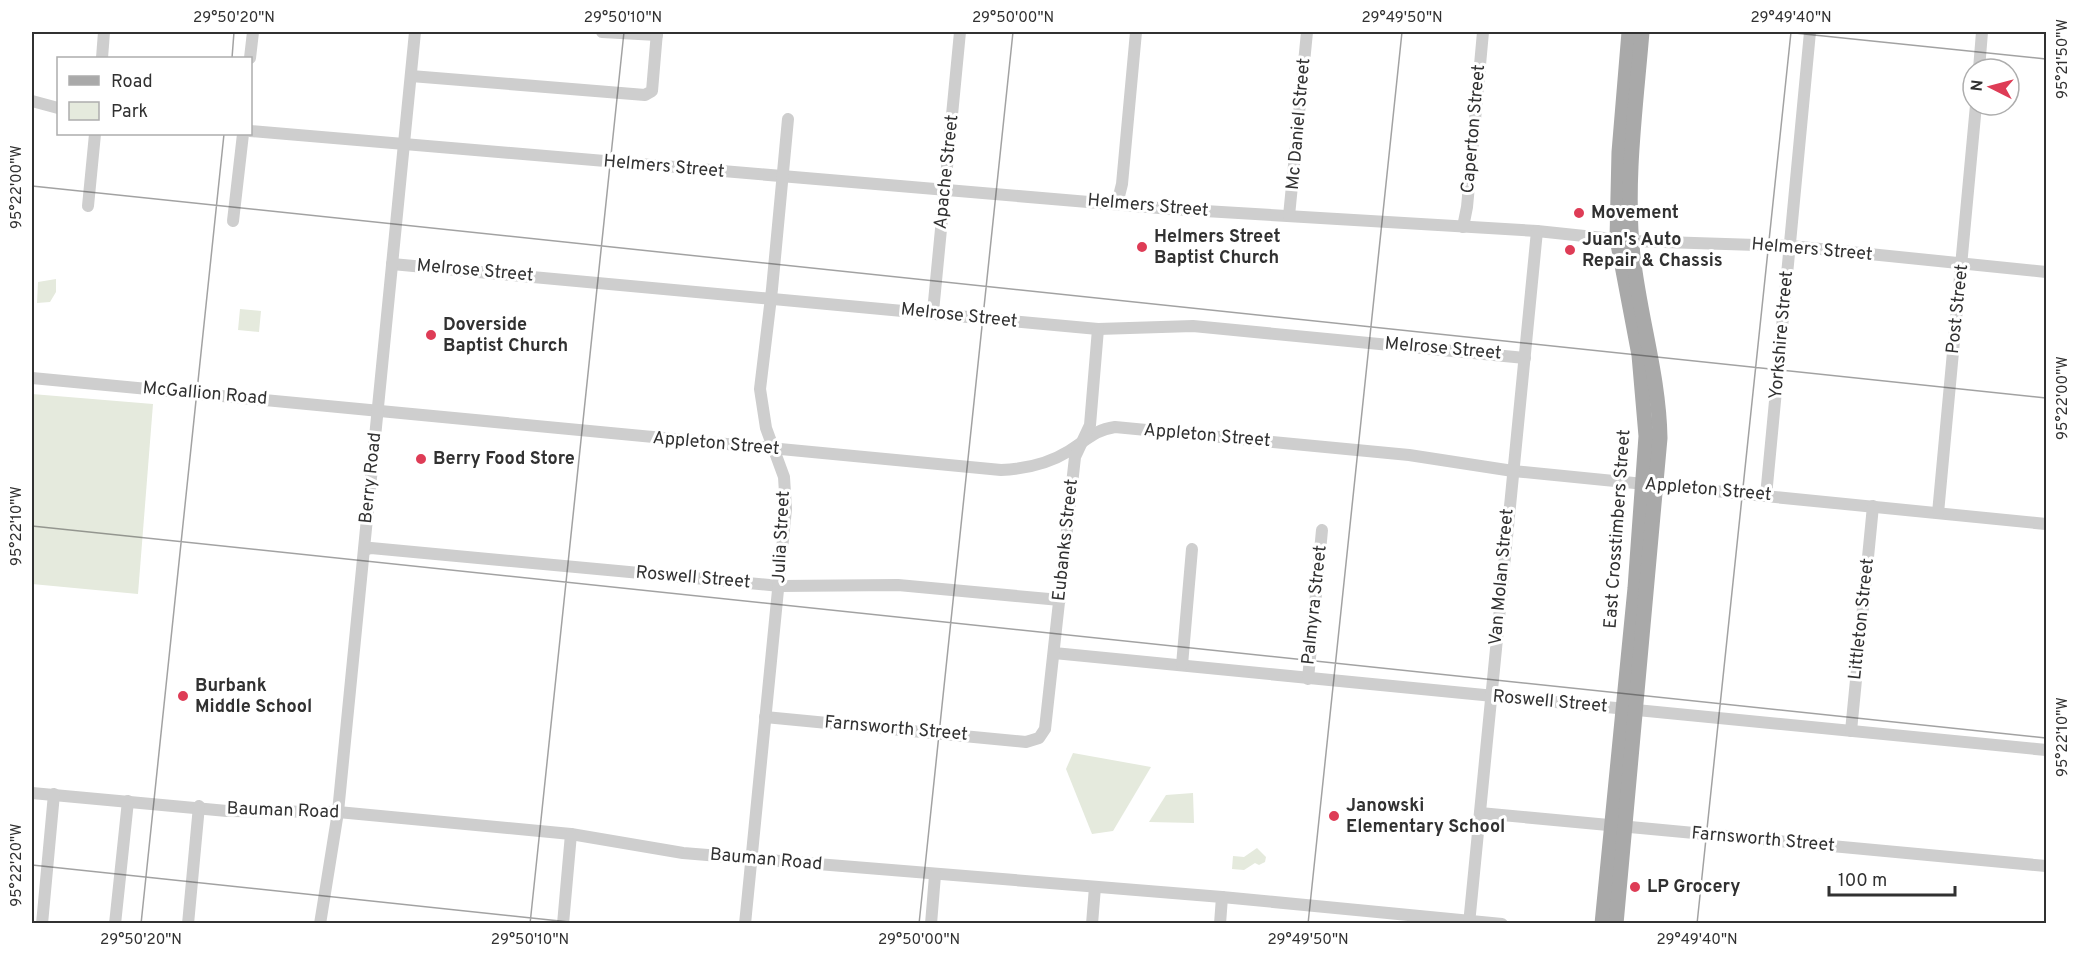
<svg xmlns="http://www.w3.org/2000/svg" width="2078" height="955" font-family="Overpass,sans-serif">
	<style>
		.green { fill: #e5eadd }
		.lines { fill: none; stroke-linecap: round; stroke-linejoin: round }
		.minor { stroke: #cecece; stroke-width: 12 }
		.major { stroke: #a9a9a9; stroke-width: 15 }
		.ticks { fill: none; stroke: #313131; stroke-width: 1.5; stroke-opacity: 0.45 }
		.poi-dot { fill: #de3c56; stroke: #fff; stroke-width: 2 }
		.labels { text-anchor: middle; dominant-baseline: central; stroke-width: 6; stroke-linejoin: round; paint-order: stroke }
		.street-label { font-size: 18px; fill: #313131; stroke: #fff }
		.poi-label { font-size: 18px; font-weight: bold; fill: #313131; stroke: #fff; text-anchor: start }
		.neatline { fill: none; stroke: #313131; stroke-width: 2 }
		.ticks-label { font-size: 15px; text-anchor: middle; fill: #313131 }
	</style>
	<rect width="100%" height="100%" fill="#fff"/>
	<g class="green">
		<polygon points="56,279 56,292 50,302 37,303 38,282"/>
		<polygon points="240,309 261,311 259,332 238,330"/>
		<polygon points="32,394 153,404 138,594 32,584"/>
		<polygon points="1073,753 1151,767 1113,831 1092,834 1066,769"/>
		<polygon points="1193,793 1194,823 1149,822 1166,795"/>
		<polygon points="1257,848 1266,857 1265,862 1259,865 1255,863 1244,870 1232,869 1233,856 1244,857"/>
	</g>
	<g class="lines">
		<g class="minor">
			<polyline points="602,32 657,35"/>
			<polyline points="102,58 104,32"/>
			<polyline points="250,58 253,32"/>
			<polyline points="1979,69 1982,32"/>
			<polyline points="411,76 645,95 652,91 657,32"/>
			<polyline points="32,101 58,108"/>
			<polyline points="250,131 1171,209 1537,231 1632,241 1791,246 2046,272"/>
			<polyline points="1117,204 1122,184 1136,32"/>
			<polyline points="88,206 95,134"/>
			<polyline points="1289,216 1307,32"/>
			<polyline points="233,221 243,134"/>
			<polyline points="1463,227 1467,207 1483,32"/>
			<polyline points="392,264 1098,329 1193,326 1525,358"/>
			<polyline points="933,312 960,32"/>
			<path d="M32,378L1001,470C1026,469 1048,464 1069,451C1087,440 1094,430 1115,427L1409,455L1513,471L2046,524"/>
			<polyline points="1766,496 1810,32"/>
			<polyline points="1938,513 1976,105"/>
			<polyline points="364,550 371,548 780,586 898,585 1060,600"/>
			<polyline points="1054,653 2046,750"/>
			<polyline points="1182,665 1192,549"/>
			<polyline points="1308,679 1322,530"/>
			<polyline points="765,717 1026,742 1039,738 1045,729 1075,457 1090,425 1098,329"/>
			<polyline points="1851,731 1873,506"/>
			<polyline points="32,793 227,811 338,812 571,834 683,853 1222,897 1502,924"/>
			<polyline points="1480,813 2046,866"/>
			<polyline points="42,924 54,794"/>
			<polyline points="115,924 128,801"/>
			<polyline points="188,924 199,806"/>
			<polyline points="320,924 338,812 415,32"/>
			<polyline points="563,924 571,834"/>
			<polyline points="745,924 786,509 784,477 766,428 760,389 772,289 788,119"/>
			<polyline points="931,924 935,875"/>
			<polyline points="1092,924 1095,887"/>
			<polyline points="1220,924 1222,897"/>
			<polyline points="1469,924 1537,231"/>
		</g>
		<g class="major">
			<polyline points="1602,924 1635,588 1646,436 1639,355 1617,239 1619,152 1629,32"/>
			<path d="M1616,924L1660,438C1659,376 1640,318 1633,256C1625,183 1636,105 1642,32"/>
		</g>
	</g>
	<path class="ticks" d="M1785,32L2046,59M232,58L234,32M32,186L2046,398M32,526L2046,738M32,865L588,924M141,924L224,134M530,924L624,32M919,924L1013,32M1308,924L1402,32M1697,924L1791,32"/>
	<g class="poi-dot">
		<circle cx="1579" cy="213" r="6"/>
		<circle cx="1142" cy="247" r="6"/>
		<circle cx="1570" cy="250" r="6"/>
		<circle cx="431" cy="335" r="6"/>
		<circle cx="421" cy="459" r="6"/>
		<circle cx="183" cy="696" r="6"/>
		<circle cx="1334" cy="816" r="6"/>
		<circle cx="1635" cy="887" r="6"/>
	</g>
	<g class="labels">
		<g class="street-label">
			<text transform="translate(1299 124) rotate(-85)">Mc Daniel Street</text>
			<text transform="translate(1474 129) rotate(-85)">Caperton Street</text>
			<text transform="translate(664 167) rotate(5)">Helmers Street</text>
			<text transform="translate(947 172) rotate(-84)">Apache Street</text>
			<text transform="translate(1148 206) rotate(5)">Helmers Street</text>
			<text transform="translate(1812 250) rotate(5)">Helmers Street</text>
			<text transform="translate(475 271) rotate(5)">Melrose Street</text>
			<text transform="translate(1958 309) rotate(-84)">Post Street</text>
			<text transform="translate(959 316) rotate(6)">Melrose Street</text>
			<text transform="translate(1782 335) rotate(-85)">Yorkshire Street</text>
			<text transform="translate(1443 349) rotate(5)">Melrose Street</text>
			<text transform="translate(205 394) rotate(5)">McGallion Road</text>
			<text transform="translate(1207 436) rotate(5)">Appleton Street</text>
			<text transform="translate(716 444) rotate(5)">Appleton Street</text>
			<text transform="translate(371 478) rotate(-84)">Berry Road</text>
			<text transform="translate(1708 490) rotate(5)">Appleton Street</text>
			<text transform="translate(1618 529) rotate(-86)">East Crosstimbers Street</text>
			<text transform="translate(782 537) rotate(-87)">Julia Street</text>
			<text transform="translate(1066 540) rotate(-84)">Eubanks Street</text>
			<text transform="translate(1502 577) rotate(-85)">Van Molan Street</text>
			<text transform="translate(693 578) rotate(5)">Roswell Street</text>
			<text transform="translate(1315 605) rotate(-84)">Palmyra Street</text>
			<text transform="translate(1862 619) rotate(-84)">Littleton Street</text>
			<text transform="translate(1550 702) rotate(5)">Roswell Street</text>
			<text transform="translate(896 729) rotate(5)">Farnsworth Street</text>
			<text transform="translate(283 811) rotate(2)">Bauman Road</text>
			<text transform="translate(1763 840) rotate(5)">Farnsworth Street</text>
			<text transform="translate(766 860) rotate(5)">Bauman Road</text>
		</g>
		<g class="poi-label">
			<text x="1591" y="213">Movement</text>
			<text x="1154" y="237">Helmers Street<tspan x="1154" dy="21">Baptist Church</tspan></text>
			<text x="1582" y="240">Juan's Auto<tspan x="1582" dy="21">Repair &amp; Chassis</tspan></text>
			<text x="443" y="325">Doverside<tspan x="443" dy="21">Baptist Church</tspan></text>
			<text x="433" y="459">Berry Food Store</text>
			<text x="195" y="686">Burbank<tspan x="195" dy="21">Middle School</tspan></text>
			<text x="1346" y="806">Janowski<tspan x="1346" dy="21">Elementary School</tspan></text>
			<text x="1647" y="887">LP Grocery</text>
		</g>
	</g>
	<rect width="2078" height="955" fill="none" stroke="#ffffff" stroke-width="66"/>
	<rect x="57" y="57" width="195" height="78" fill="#ffffff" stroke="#adadad" stroke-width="1.5"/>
	<rect x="69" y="76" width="30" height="9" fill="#a9a9a9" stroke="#adadad" stroke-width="1.5"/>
	<text x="111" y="87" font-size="18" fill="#313131">Road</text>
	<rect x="69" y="102" width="30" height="18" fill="#e5eadd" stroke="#adadad" stroke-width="1.5"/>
	<text x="111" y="117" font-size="18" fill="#313131">Park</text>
	<g transform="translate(1991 87) rotate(276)"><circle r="28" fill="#ffffff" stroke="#adadad" stroke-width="1.5"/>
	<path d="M0-4.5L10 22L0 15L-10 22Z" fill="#de3c56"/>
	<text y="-9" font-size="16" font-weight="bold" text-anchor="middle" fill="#313131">N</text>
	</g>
	<path d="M1829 886v9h126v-9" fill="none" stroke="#313131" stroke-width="3"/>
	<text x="1838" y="886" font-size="18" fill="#313131" stroke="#ffffff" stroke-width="4.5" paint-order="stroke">100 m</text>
	<rect x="33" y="33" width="2012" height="889" class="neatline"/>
	<g class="ticks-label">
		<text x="234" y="22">29°50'20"N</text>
		<text x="623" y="22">29°50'10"N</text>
		<text x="1013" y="22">29°50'00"N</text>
		<text x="1402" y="22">29°49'50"N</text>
		<text x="1791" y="22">29°49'40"N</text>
		<text transform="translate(2062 59) rotate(-90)" y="5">95°21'50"W</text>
		<text transform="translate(16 187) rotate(-90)" y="5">95°22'00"W</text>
		<text transform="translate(2062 398) rotate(-90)" y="5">95°22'00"W</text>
		<text transform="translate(16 526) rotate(-90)" y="5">95°22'10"W</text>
		<text transform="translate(2062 737) rotate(-90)" y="5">95°22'10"W</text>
		<text transform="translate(16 865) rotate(-90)" y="5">95°22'20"W</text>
		<text x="141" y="944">29°50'20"N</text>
		<text x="530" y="944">29°50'10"N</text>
		<text x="919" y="944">29°50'00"N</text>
		<text x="1308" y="944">29°49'50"N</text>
		<text x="1697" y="944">29°49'40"N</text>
	</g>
</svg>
